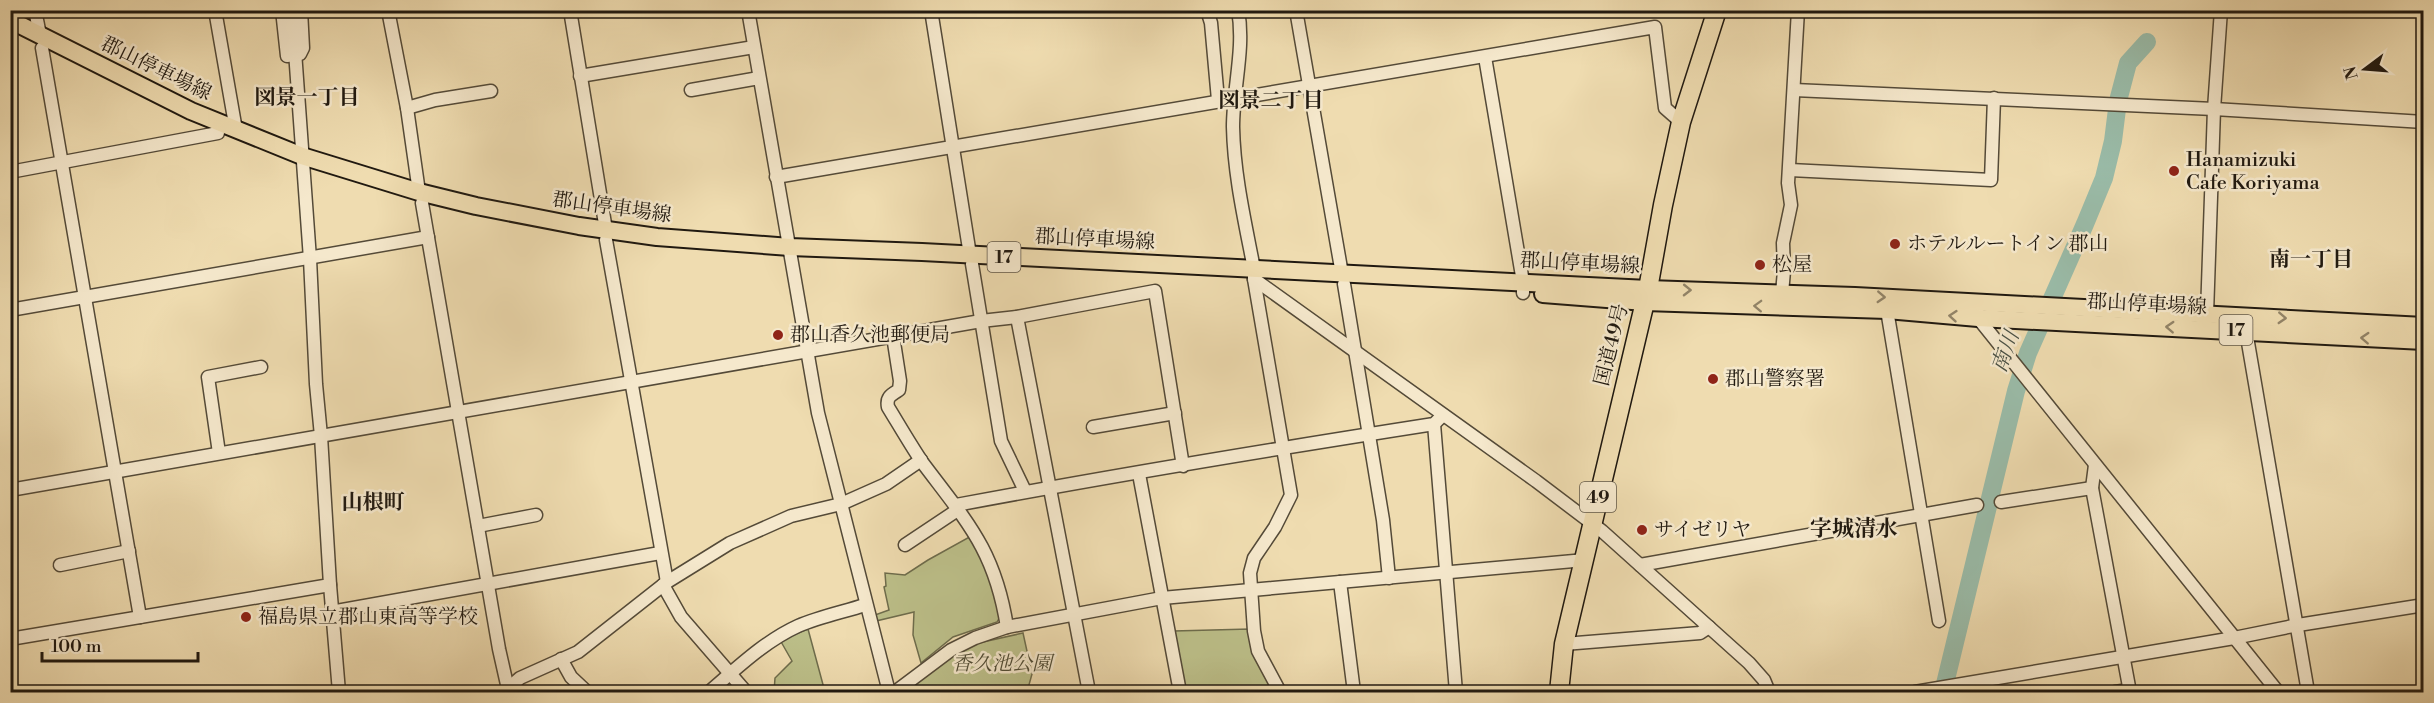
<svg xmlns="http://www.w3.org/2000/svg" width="2434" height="703" font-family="'Libre Bodoni','Noto Serif JP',serif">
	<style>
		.green { fill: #bcbf89; stroke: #6e6c4c; stroke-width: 1.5 }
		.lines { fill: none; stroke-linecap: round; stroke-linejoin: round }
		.river { stroke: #9abca9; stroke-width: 18 }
		.minor-casing { stroke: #544a38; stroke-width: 15 }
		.major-casing { stroke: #201910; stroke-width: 20 }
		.highway-casing { stroke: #201910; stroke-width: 21 }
		.minor { stroke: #f5e8cc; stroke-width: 12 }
		.major { stroke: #efdcb0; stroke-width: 16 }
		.highway { stroke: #efdcb0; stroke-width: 18 }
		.oneway { stroke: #928468 }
		.poi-dot { fill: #8f2418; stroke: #f5e8cc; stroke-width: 2 }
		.labels { text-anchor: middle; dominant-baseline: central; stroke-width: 5; stroke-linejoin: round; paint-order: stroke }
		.shield { fill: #f5e8cc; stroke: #605748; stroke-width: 1.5 }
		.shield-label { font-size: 18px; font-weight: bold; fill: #201910 }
		.street-label { font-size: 20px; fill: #201910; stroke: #f5e8cc }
		.poi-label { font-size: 20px; fill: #201910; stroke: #f5e8cc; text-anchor: start }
		.park-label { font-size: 20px; font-style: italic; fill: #4f4b34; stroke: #f5e8cc }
		.neighbourhood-label { font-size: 21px; font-weight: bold; fill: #201910; stroke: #f5e8cc }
		.water-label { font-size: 21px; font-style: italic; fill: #4b5246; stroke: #f5e8cc }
		.quarter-label { font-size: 22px; font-weight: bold; fill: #201910; stroke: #f5e8cc }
	</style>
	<rect width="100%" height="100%" fill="#efdcb0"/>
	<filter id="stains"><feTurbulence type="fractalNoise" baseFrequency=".00333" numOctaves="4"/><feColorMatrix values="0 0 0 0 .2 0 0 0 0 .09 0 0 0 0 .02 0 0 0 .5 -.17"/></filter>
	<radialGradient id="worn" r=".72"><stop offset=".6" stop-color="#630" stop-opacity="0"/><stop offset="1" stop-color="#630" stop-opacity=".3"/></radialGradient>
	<g class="green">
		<polygon points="973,535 984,556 1001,615 997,622 953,637 921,663 913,635 914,612 876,621 875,615 889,610 884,587 886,586 885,573 905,575 928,560"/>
		<polygon points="808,629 825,692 774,692 775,678 792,661 780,640"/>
		<polygon points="1250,629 1276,692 1185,692 1174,631"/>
		<polygon points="1023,633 1032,674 1027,692 904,692 946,659 974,644"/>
	</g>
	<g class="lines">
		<polyline class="river" points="1943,692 2016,391 2028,353 2085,224 2104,178 2113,141 2118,101 2128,63 2147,42"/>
		<g class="minor-casing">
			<g id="minor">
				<polyline points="35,10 40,35"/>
				<polyline points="215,10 236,130"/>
				<polyline points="282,10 287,56 300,54 303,48 301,10"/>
				<polyline points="388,10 407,108 419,192"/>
				<polyline points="570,10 606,230"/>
				<polyline points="748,10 818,413 889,692"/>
				<polyline points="931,10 970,255"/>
				<polyline points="1207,10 1211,23 1218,100"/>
				<path d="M1238,10C1245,48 1233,88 1233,127C1234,175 1245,222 1254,269V279L1536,481L1602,531L1749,663L1764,680L1769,692"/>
				<polyline points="1296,10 1342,274"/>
				<polyline points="42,48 140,617"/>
				<polyline points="1485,57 1523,282 1523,293"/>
				<polyline points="580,76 754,47"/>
				<polyline points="691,90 759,78"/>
				<polyline points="1794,90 2214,109 2424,122"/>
				<polyline points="407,108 435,100 491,91"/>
				<polyline points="1790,170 1991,180 1994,98"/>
				<polyline points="10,172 218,133"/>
				<polyline points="776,177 1655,27 1665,108 1681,122"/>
				<polyline points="422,203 499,649 508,689"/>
				<polyline points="606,240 667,582"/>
				<polyline points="972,264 1001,441 1025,491"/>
				<polyline points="1254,279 1291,495 1275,527 1254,558 1250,573 1254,631 1258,651 1280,692"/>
				<polyline points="1344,284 1383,520 1389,578"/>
				<polyline points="1782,293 1784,271 1783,243 1791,205 1788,183 1798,10"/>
				<polyline points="10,310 428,237"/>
				<polyline points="1887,310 1939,621"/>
				<polyline points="1978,313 1978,318 2278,692"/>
				<polyline points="2207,314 2214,109 2221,10"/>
				<polyline points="1017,317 1089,692"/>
				<polyline points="2246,331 2308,692"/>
				<path d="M893,336L900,381L899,390C891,395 886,397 888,407C899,425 910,444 922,462C967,522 995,550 1007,627"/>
				<polyline points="1434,424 1456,692"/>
				<polyline points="1093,427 1175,413"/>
				<polyline points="219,453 208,377 261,367"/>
				<polyline points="2095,465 2092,488 2130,692"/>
				<polyline points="1139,474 1180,692"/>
				<polyline points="10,490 981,321 1017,317 1155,291 1183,466"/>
				<polyline points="2001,502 2092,488"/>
				<path d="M956,505C1115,475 1274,449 1434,424L1443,415"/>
				<polyline points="478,526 536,515"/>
				<polyline points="905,545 959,509"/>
				<polyline points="60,565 129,551"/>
				<polyline points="1640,565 1977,505"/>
				<polyline points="1340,582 1354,692"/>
				<polyline points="330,585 339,692"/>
				<polyline points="663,585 681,617 746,692"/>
				<polyline points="331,612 660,553"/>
				<polyline points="10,639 330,585 321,436 316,384 310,259 292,10"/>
				<polyline points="1564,644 1700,633 1709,627"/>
				<polyline points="561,659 571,677 587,692"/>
				<polyline points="504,692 520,678 578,652 667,582 730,543 791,516 841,504 886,484 921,460"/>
				<path d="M709,692C737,668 765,641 798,626C819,617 843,612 865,605"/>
				<polyline points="895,692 951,650 975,638 1007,627 1162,598 1585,560"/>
				<polyline points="1915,692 2234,638 2298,625 2424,605"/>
				<polyline points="2115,692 2129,690"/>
			</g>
		</g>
		<g class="major-casing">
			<g id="major">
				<polyline points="10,20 191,111 302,156 419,192 476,206 579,226 657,237 790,247 922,252 1648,289 1855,296 2424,326"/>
				<polyline points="1543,294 1645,302 1887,310 1978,318 2424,341"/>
			</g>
		</g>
		<g class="highway-casing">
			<polyline id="highway" points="1559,692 1564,644 1648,289 1663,205 1681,122 1717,10"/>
		</g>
		<use href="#minor" class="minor"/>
		<use href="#major" class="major"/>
		<use href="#highway" class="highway"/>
	</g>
	<defs><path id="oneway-chevron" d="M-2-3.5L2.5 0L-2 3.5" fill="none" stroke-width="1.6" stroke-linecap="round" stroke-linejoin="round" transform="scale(1.5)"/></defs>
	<g class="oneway">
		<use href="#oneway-chevron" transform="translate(1687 290) rotate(1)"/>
		<use href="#oneway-chevron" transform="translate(1881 297) rotate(3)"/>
		<use href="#oneway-chevron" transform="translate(1758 306) rotate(-178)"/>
		<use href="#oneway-chevron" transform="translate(1953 316) rotate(-175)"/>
		<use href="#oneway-chevron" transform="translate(2282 318) rotate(3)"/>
		<use href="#oneway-chevron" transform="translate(2170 327) rotate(-177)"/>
		<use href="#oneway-chevron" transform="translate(2365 338) rotate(-177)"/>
	</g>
	<g class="poi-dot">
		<circle cx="2174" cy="171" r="6"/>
		<circle cx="1895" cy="244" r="6"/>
		<circle cx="1760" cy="265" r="6"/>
		<circle cx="778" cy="335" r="6"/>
		<circle cx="1713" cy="379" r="6"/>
		<circle cx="1642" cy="530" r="6"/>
		<circle cx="246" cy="617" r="6"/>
	</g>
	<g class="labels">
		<g class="shield">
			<rect x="987.5" y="242" width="33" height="30" rx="4.5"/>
			<rect x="2219.5" y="315" width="33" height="30" rx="4.5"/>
			<rect x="1580" y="482" width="36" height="30" rx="4.5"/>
		</g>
		<g class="shield-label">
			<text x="1004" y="257">17</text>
			<text x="2236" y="330">17</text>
			<text x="1598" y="497">49</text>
		</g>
		<g class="street-label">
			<text transform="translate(156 69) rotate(26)">郡山停車場線</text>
			<text transform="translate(612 208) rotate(8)">郡山停車場線</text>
			<text transform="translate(1095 240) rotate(3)">郡山停車場線</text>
			<text transform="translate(1580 264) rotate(3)">郡山停車場線</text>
			<text transform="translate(2147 305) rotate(3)">郡山停車場線</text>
			<text transform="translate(1612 345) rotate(-76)">国道49号</text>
		</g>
		<g class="poi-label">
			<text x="2186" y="160">Hanamizuki<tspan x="2186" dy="23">Cafe Koriyama</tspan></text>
			<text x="1907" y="244">ホテルルートイン 郡山</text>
			<text x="1772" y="265">松屋</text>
			<text x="790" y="335">郡山香久池郵便局</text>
			<text x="1725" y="379">郡山警察署</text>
			<text x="1654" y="530">サイゼリヤ</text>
			<text x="258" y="617">福島県立郡山東高等学校</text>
		</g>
		<g class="park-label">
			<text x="1002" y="664">香久池公園</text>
		</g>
		<g class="neighbourhood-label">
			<text x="307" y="98">図景一丁目</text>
			<text x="1271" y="101">図景二丁目</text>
			<text x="2311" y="260">南一丁目</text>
			<text x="373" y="503">山根町</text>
		</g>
		<g class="water-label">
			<text transform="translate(2006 352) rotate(-70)">南川</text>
		</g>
		<g class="quarter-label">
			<text x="1854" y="529">字城清水</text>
		</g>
	</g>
	<rect width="2434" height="703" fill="none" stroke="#efdcb0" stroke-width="36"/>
	<rect x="12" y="12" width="2410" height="679" fill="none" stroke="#201910" stroke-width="3"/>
	<rect x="18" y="18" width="2398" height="667" fill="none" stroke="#201910" stroke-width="1.5"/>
	<g transform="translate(2365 69) rotate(254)" stroke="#f5e8cc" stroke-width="4.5" paint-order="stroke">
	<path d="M0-4.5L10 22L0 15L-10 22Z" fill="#201910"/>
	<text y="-9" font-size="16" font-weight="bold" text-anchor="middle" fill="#201910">N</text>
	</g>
	<path d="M42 652v9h156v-9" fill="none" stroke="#201910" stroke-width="3"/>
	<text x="51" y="652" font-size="18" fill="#201910" stroke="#f5e8cc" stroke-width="4.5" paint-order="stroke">100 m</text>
	<rect width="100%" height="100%" filter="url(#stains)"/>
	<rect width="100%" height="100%" fill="url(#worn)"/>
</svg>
